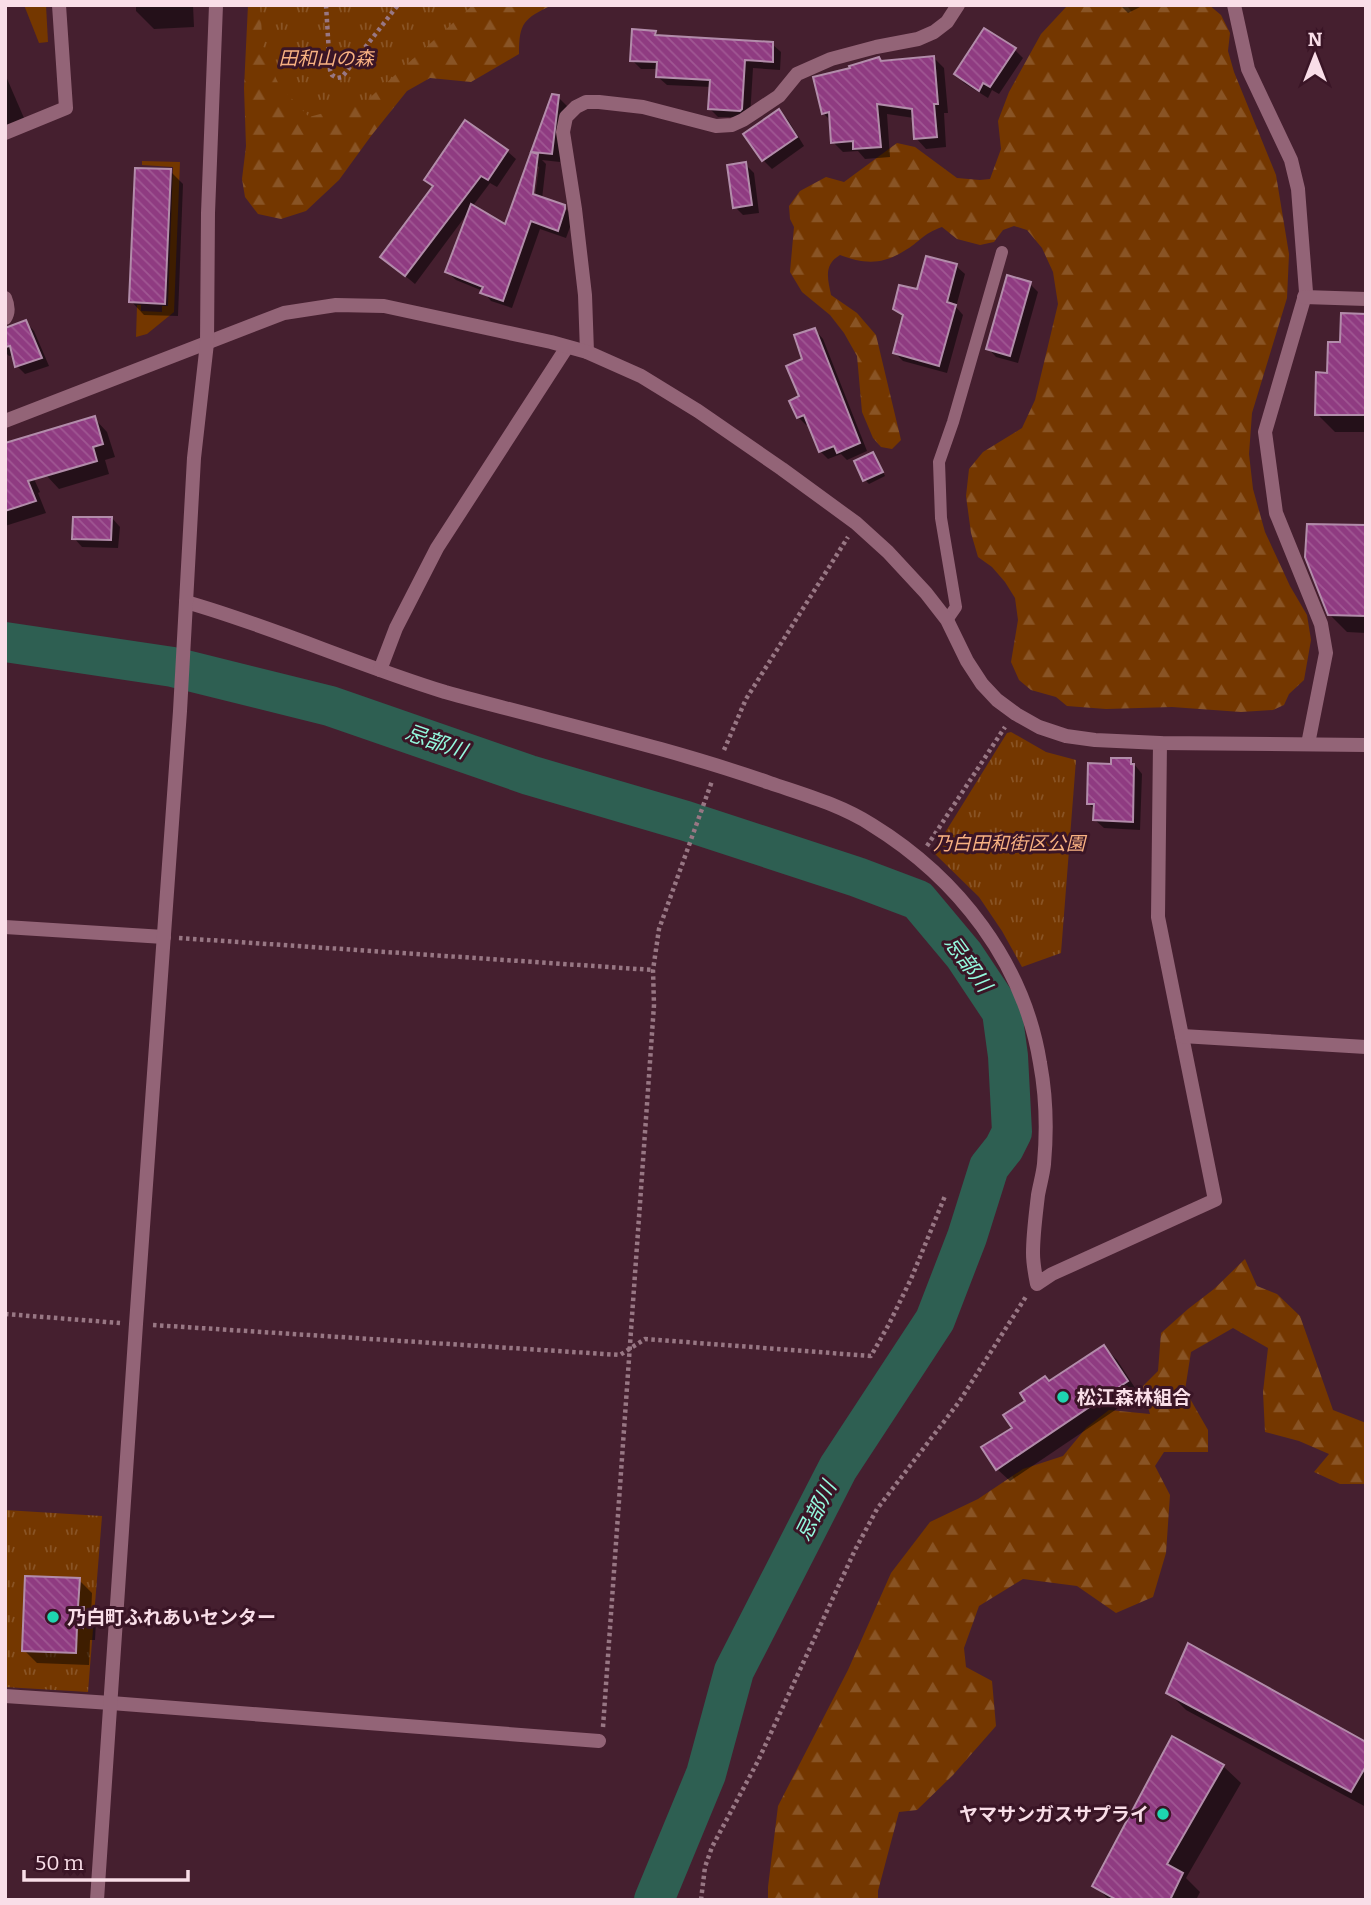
<svg xmlns="http://www.w3.org/2000/svg" width="1371" height="1905" font-family="Bitter,'Noto Sans JP',serif">
	<style>
		.grass { fill: #743700 }
		.forest { fill: url(#forest-firs) }
		.park { fill: url(#park-tufts) }
		.shadow { fill: #0007; fill-rule: evenodd }
		.lines { fill: none; stroke-linecap: round; stroke-linejoin: round }
		.river { stroke: #2e5f52; stroke-width: 40 }
		.building { fill: url(#building-back-hatch); stroke: #b28caa; stroke-width: 2 }
		.path { stroke: #987784; stroke-width: 4.5; stroke-dasharray: 3.5 3.5; stroke-linecap: butt }
		.service { stroke: #936477; stroke-width: 12 }
		.minor { stroke: #936477; stroke-width: 14 }
		.tertiary { stroke: #936477; stroke-width: 14 }
		.poi-dot { fill: #1ed5b0; stroke: #3a1526; stroke-width: 2.5 }
		.labels { text-anchor: middle; dominant-baseline: central; stroke-width: 6; stroke-linejoin: round; paint-order: stroke }
		.park-label { font-size: 19px; font-style: italic; fill: #f8b182; stroke: #3a1526 }
		.poi-label { font-size: 19px; font-weight: bold; fill: #f9dee8; stroke: #3a1526; text-anchor: start }
		.water-label { font-size: 21px; font-style: italic; fill: #94fade; stroke: #3a1526 }
	</style>
	<defs>
		<pattern id="forest-firs" width="22" height="20" patternUnits="userSpaceOnUse" patternTransform="scale(1.75)"><rect width="22" height="20" fill="#743700"/><path d="M5 1l3.5 6h-7zM16 11l3.5 6h-7z" fill="#895425"/></pattern>
		<pattern id="park-tufts" width="24" height="20" patternUnits="userSpaceOnUse" patternTransform="scale(1.75)"><rect width="24" height="20" fill="#743700"/><path d="M3 7l-1-3M5 7V3M7 7l1-3M15 17l-1-3M17 17v-4M19 17l1-3" fill="none" stroke="#895425"/></pattern>
		<pattern id="building-back-hatch" width="6" height="6" patternUnits="userSpaceOnUse" patternTransform="scale(1.75)"><rect width="6" height="6" fill="#8f3b81"/><path d="M-1 5l2 2M0 0l6 6M5-1l2 2" fill="none" stroke="#a05793"/></pattern>
	</defs>
	<rect width="100%" height="100%" fill="#451f2f"/>
	<g class="grass">
		<polygon points="24,5 46,5 48,42 39,43"/>
		<polygon points="142,161 180,162 174,312 147,334 136,337 137,305 141,305 141,311 162,312 162,306 168,306 173,167 142,165"/>
	</g>
	<g class="forest">
		<path d="M248,5H552C524,19 519,22 519,54L471,82L430,78L407,91L371,136L339,180L306,211L281,219L258,214L245,197L242,179L246,146L244,88Z"/>
		<path d="M1103,5L1113,7L1126,5H1209L1221,15L1230,33L1228,51L1234,72L1276,175L1289,254L1287,298L1252,413L1249,454L1253,489L1265,532L1290,586L1307,615L1311,640L1304,680L1289,694L1284,705L1273,710L1241,712L1172,707L1106,709L1067,706L1056,697L1031,690L1019,680L1011,662L1018,620L1015,598L1005,582L992,567L978,557L971,533L966,496L969,469L983,452L1022,428L1035,400L1058,304L1053,272L1042,248L1027,230L1014,226L1003,230L994,242L980,245L957,239L942,227C922,234 920,242 904,251C882,265 864,264 840,255C823,265 828,279 831,295L857,313L876,335L901,440L892,449L881,447L873,438L862,412L857,356L844,333L830,315L802,292L790,272L794,227L790,219L789,206L800,191L826,177L844,182L897,143L915,147L957,178L980,180L990,179L1001,149L998,121L1009,92L1041,34L1067,6Z"/>
		<polygon points="1245,1259 1257,1286 1277,1294 1300,1316 1333,1410 1366,1423 1366,1484 1340,1484 1314,1472 1329,1454 1299,1441 1265,1432 1263,1392 1268,1348 1233,1328 1191,1352 1185,1390 1208,1430 1208,1452 1164,1452 1155,1466 1170,1495 1166,1553 1153,1597 1116,1613 1077,1586 1023,1579 979,1606 964,1648 966,1667 992,1681 996,1726 953,1775 917,1810 899,1812 878,1891 878,1900 768,1900 768,1887 778,1806 848,1670 891,1573 930,1522 978,1499 1023,1469 1063,1456 1086,1428 1109,1410 1150,1414 1142,1387 1158,1371 1161,1333 1188,1309 1214,1289"/>
	</g>
	<g class="park">
		<polygon points="260,5 473,5 365,102 309,117 279,85 263,49"/>
		<polygon points="1011,732 1046,752 1076,760 1061,953 1022,967 1002,931 979,897 933,852 1007,733"/>
		<polygon points="5,1510 102,1516 88,1692 5,1687"/>
	</g>
	<g class="shadow">
		<polygon points="136,5 193,5 194,27 154,29 136,11"/>
		<polygon points="1120,5 1144,5 1128,13"/>
		<polygon points="655,32 660,37 772,44 781,52 780,70 753,68 750,117 718,117 710,109 711,87 667,85 658,77 659,69 641,69 632,60"/>
		<polygon points="1014,49 1023,58 999,94 992,90 988,98 964,83 956,74"/>
		<polygon points="934,58 944,68 948,113 944,113 946,147 926,149 916,138 914,118 887,114 890,157 865,159 858,151 843,152 833,142 831,121 823,113 882,62"/>
		<polygon points="5,74 27,125 5,135"/>
		<path d="M558,97L567,106L560,162L542,160L546,164L542,199L564,207L573,216V219L566,238L540,229L512,308L491,301L483,291L456,280L447,272L470,210L415,284L382,257L434,188L426,180L507,151L516,159L497,187L490,183L472,207L506,227L537,155L533,152ZM537,166L539,167L534,203H530Z"/>
		<polygon points="779,111 788,120 804,146 772,169 763,160 746,134"/>
		<polygon points="745,164 754,173 759,213 743,215 735,207"/>
		<polygon points="170,171 183,184 178,316 144,315 131,301"/>
		<polygon points="956,266 965,274 956,307 963,315 947,373 903,361 895,353 903,317 895,308"/>
		<polygon points="1030,284 1038,292 1018,363 996,357 988,348"/>
		<polygon points="1366,315 1366,432 1335,432 1317,414 1329,375 1342,344"/>
		<polygon points="26,322 34,331 49,366 25,374 17,366 14,355 9,356 5,352 5,330"/>
		<polygon points="815,330 823,339 867,451 847,460 841,454 828,459 820,451 809,424 806,425 798,417 802,397 804,360"/>
		<polygon points="94,418 107,432 115,457 105,460 109,474 59,489 46,475"/>
		<polygon points="5,445 23,455 40,492 38,493 46,513 5,526"/>
		<polygon points="873,454 876,458 885,476 869,484 865,480 856,462"/>
		<polygon points="112,518 120,527 118,548 82,547 74,538"/>
		<polygon points="1366,527 1366,633 1347,632 1329,614"/>
		<polygon points="1131,760 1142,774 1140,830 1104,828 1095,820 1095,810 1089,804 1112,766"/>
		<polygon points="1104,1347 1117,1360 1139,1394 1010,1481 997,1469 1027,1401 1049,1383"/>
		<polygon points="79,1580 92,1593 91,1616 96,1621 95,1640 90,1640 89,1665 37,1663 24,1650"/>
		<polygon points="1168,1692 1366,1744 1366,1807 1186,1710"/>
		<polygon points="1223,1766 1241,1783 1186,1878 1200,1892 1196,1900 1109,1900 1095,1885"/>
	</g>
	<g class="lines">
		<polyline class="river" points="5,642 173,667 330,706 529,775 686,821 857,877 918,900 964,955 1002,1012 1008,1056 1012,1132 1004,1148 989,1167 967,1237 935,1320 838,1468 734,1671 706,1774 654,1900"/>
	</g>
	<g class="building">
		<polygon points="984,28 1016,48 990,87 983,83 979,91 954,74"/>
		<polygon points="632,29 656,31 655,35 773,42 773,62 745,60 742,109 740,111 708,109 710,80 656,77 657,62 630,61"/>
		<polygon points="934,56 938,104 934,104 937,137 914,139 912,109 877,104 881,147 853,149 853,141 831,143 829,112 822,114 813,77 850,68 849,66 879,57 881,61"/>
		<polygon points="552,94 559,95 552,154 531,152"/>
		<polygon points="779,109 797,137 762,161 743,134"/>
		<polygon points="465,120 508,150 488,180 481,176 405,276 380,257 433,186 424,180"/>
		<polygon points="531,152 538,154 533,194 565,205 565,209 558,231 531,221 503,301 480,293 483,287 445,272 471,204 505,224"/>
		<polygon points="746,162 752,205 733,208 727,165"/>
		<polygon points="135,168 171,169 165,304 129,302"/>
		<polygon points="926,256 957,264 947,302 956,305 939,366 893,353 903,315 893,309 899,285 917,289"/>
		<polygon points="1007,275 1031,282 1010,356 986,349"/>
		<polygon points="1341,313 1366,314 1366,415 1315,415 1316,372 1327,373 1328,342 1340,342"/>
		<polygon points="26,320 42,358 15,367 10,346 5,347 5,328"/>
		<polygon points="815,328 860,443 837,453 834,446 819,452 804,415 797,418 789,401 799,396 786,366 802,359 794,335"/>
		<polygon points="95,416 103,444 93,447 97,461 28,481 36,501 5,511 5,443"/>
		<polygon points="873,452 883,472 863,481 854,461"/>
		<polygon points="73,517 112,517 111,540 72,539"/>
		<polygon points="1307,524 1366,525 1366,616 1328,615 1305,557"/>
		<polygon points="1111,758 1131,758 1131,764 1134,764 1133,822 1093,820 1094,804 1087,804 1088,763 1111,764"/>
		<polygon points="1104,1345 1128,1381 996,1470 981,1447 1012,1428 1003,1415 1025,1401 1020,1393 1045,1376 1049,1381"/>
		<polygon points="25,1576 80,1578 78,1607 84,1607 83,1628 77,1627 76,1653 22,1651"/>
		<polygon points="1188,1643 1366,1742 1366,1766 1351,1792 1166,1693"/>
		<polygon points="1172,1736 1224,1765 1167,1864 1183,1873 1170,1900 1117,1900 1092,1886"/>
	</g>
	<g class="lines">
		<g class="path">
			<polyline points="326,5 330,70 332,75 337,78 342,77 346,72 398,5"/>
			<polyline points="724,750 746,699 848,537"/>
			<polyline points="927,846 1005,727"/>
			<polyline points="179,938 653,970"/>
			<polyline points="5,1314 120,1323"/>
			<polyline points="153,1325 620,1355 645,1339 871,1356 889,1324 911,1279 945,1196"/>
			<polyline points="603,1727 654,1005 653,970 659,929 712,781"/>
			<polyline points="701,1900 705,1867 712,1847 758,1761 855,1550 877,1509 959,1402 1027,1295"/>
		</g>
		<polyline class="service" points="947,620 956,607 941,518 939,462 953,422 1002,252"/>
		<g class="minor">
			<polyline points="1234,5 1248,69 1291,160 1298,189 1306,292 1265,432 1276,513 1321,624 1326,653 1308,744"/>
			<polyline points="5,133 66,108 59,5"/>
			<polyline points="1304,297 1366,299"/>
			<path d="M5,298C8,305 9,312 5,318"/>
			<polyline points="587,352 585,295 575,209 563,132 566,117 576,107 586,102 599,102 643,107 716,126 732,125 743,120 779,96 797,74 831,59 876,47 918,39 934,32 947,22 958,5"/>
			<path d="M186,602C274,627 357,665 445,692C553,722 664,746 770,783C805,795 841,805 872,825C958,878 1024,963 1040,1063C1046,1095 1047,1131 1044,1164C1043,1174 1040,1184 1038,1195C1036,1213 1033,1234 1033,1253C1033,1263 1035,1274 1037,1284L1052,1274L1215,1200L1158,917L1160,743"/>
			<polyline points="380,670 396,628 437,548 567,347"/>
			<polyline points="5,927 164,937"/>
			<polyline points="1182,1036 1366,1047"/>
			<polyline points="5,1696 111,1703 599,1741"/>
		</g>
		<g class="tertiary">
			<polyline points="5,421 284,313 336,305 384,306 551,342 587,352 641,376 698,411 782,469 856,523 888,552 926,593 947,620 967,661 982,684 997,700 1016,714 1039,727 1066,736 1095,740 1160,743 1366,745"/>
			<polyline points="97,1900 136,1324 180,711 194,458 207,343 208,213 216,5"/>
		</g>
	</g>
	<g class="poi-dot">
		<circle cx="1063" cy="1397" r="7"/>
		<circle cx="53" cy="1617" r="7"/>
		<circle cx="1163" cy="1814" r="7"/>
	</g>
	<g class="labels">
		<g class="park-label">
			<text x="326" y="58">田和山の森</text>
			<text x="1009" y="843">乃白田和街区公園</text>
		</g>
		<g class="poi-label">
			<text x="1077" y="1397">松江森林組合</text>
			<text x="67" y="1617">乃白町ふれあいセンター</text>
			<text x="1149" y="1814" text-anchor="end">ヤマサンガスサプライ</text>
		</g>
		<g class="water-label">
			<text transform="translate(436 742) rotate(19)">忌部川</text>
			<text transform="translate(968 964) rotate(54)">忌部川</text>
			<text transform="translate(816 1511) rotate(-63)">忌部川</text>
		</g>
	</g>
	<rect width="1371" height="1905" fill="none" stroke="#f9dee8" stroke-width="14"/>
	<g transform="translate(1315 56)" stroke="#3a1526" stroke-width="5" paint-order="stroke">
	<path d="M0-5L12 26L0 18L-12 26Z" fill="#f9dee8"/>
	<text y="-10" font-size="19" font-weight="bold" text-anchor="middle" fill="#f9dee8">N</text>
	</g>
	<path d="M24 1870v10h164v-10" fill="none" stroke="#f9dee8" stroke-width="3.5"/>
	<text x="35" y="1870" font-size="21" fill="#f9dee8" stroke="#3a1526" stroke-width="5" paint-order="stroke">50 m</text>
</svg>
